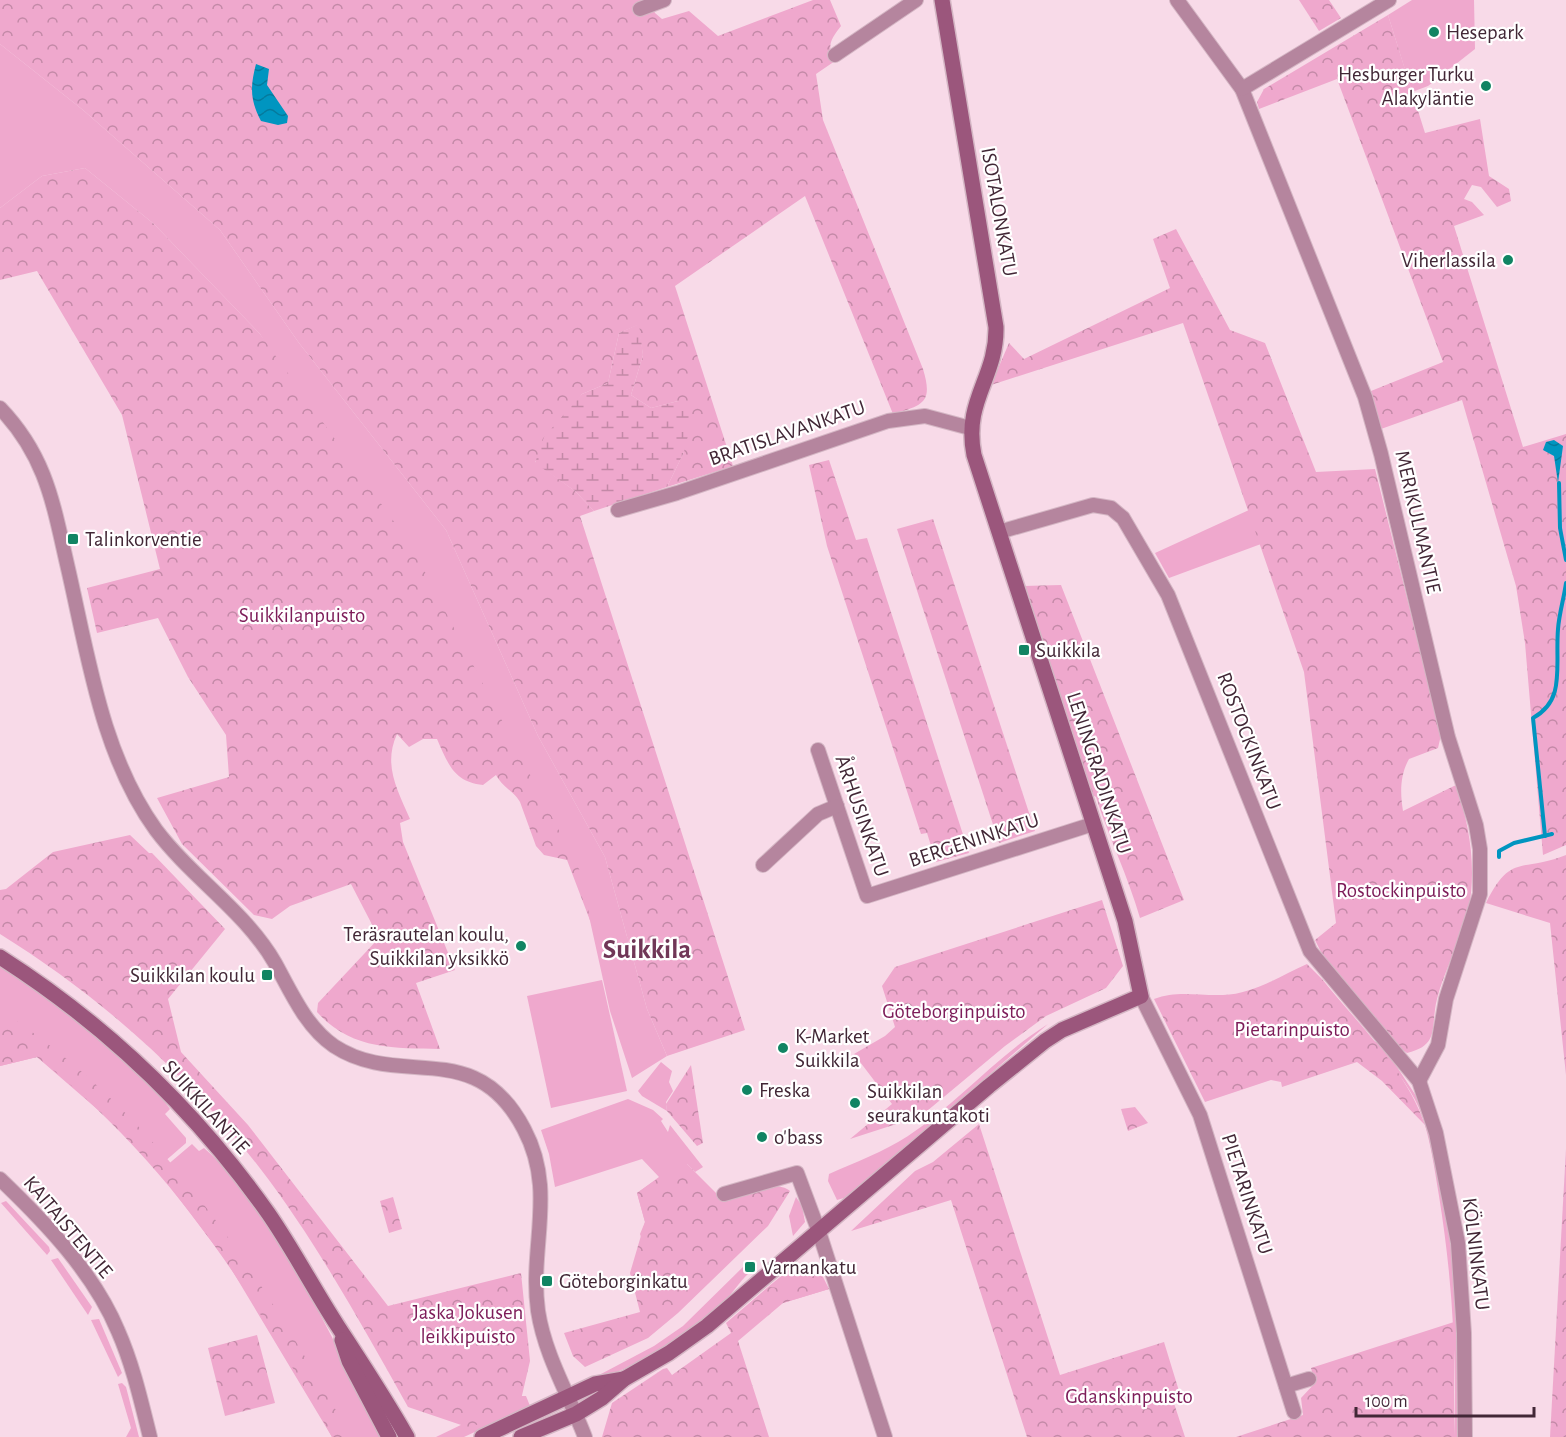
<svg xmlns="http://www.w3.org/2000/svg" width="1566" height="1437" font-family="'Alegreya Sans',sans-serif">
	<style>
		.grass { fill: #efa8cd }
		.forest { fill: url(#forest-crowns) }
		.wetland { fill: url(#wetland-marsh) }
		.water { fill: url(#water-waves) }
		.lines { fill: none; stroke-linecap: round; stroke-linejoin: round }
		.stream { stroke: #0095c0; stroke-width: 4 }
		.street-casing { stroke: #d4b6c4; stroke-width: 16 }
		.secondary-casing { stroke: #d4b6c4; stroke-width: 18 }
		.street { stroke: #b5859e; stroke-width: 14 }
		.secondary { stroke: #9b567c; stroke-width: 15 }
		.poi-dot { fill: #118463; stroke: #fff; stroke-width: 2 }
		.labels { text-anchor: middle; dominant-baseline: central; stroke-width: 4.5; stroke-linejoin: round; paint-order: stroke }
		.poi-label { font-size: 21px; fill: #422736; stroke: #fff; text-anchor: start }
		.street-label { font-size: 21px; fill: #422736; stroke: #fff }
		.park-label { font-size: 21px; fill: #7d1c59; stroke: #fff }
		.district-label { font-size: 27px; font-weight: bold; fill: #713657; stroke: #fff }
	</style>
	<defs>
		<pattern id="forest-crowns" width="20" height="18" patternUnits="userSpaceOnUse" patternTransform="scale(1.5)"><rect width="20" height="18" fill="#efa8cd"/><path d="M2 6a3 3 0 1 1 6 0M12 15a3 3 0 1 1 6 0" fill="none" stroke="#c389a7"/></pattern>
		<pattern id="wetland-marsh" width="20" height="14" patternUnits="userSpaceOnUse" patternTransform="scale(1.5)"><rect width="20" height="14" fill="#efa8cd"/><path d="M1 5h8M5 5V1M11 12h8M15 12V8" fill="none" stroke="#c389a7"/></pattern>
		<pattern id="water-waves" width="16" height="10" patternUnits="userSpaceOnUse" patternTransform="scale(1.5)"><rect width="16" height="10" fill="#0095c0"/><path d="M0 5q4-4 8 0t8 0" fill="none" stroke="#047a9d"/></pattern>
	</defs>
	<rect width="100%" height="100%" fill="#f8dae8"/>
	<g class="grass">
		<polygon points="1412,0 1474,0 1475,49 1428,86 1412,92 1388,15"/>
		<polygon points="0,44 83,110 220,230 299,343 446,530 538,736 605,857 647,1009 667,1056 632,1078 610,1011 579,871 260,334 154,224 85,168 42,176 0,208"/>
		<polygon points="1249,510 1261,544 1169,578 1155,553"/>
		<path d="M0,966C55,1001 133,1055 170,1109L165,1114L186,1138V1143L156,1169L112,1122L37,1057L0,1066Z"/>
		<polygon points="602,980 627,1091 551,1108 527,996"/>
		<path d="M1048,1024L868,1179L844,1198L837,1200L828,1181L829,1174C856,1162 883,1152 908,1136C958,1103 997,1056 1048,1024Z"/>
		<path d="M1372,1041L1377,1042L1395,1064L1424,1108L1449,1222L1453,1259L1458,1304L1459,1437H1454C1457,1356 1452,1276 1439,1196C1434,1167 1430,1135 1419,1108C1408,1083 1389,1062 1372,1041Z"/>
		<polygon points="661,1062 672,1071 669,1082 673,1091 666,1102 667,1111 642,1096 638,1091"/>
		<polygon points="628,1099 653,1110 663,1119 661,1121 668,1132 670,1125 703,1167 695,1172 687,1164 678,1313 653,1274 640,1234 645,1222 637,1193 659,1177 642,1159 555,1187 549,1154 541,1130"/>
		<path d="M192,1144L199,1151L204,1148C225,1166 241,1188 257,1210C307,1281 343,1361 384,1437H332L227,1262L159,1172Z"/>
		<polygon points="796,1197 802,1206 805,1222 793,1236 789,1216"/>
		<polygon points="6,1201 49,1247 50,1251 47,1255 1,1203"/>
		<polygon points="58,1258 92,1307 88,1315 51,1260"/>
		<polygon points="802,1265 820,1271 829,1289 783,1303 768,1287 791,1268"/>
		<path d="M744,1266L749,1273C739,1282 732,1294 722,1304C697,1326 632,1372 600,1377L601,1374L654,1346L683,1326Z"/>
		<polygon points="99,1319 122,1373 118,1377 91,1320"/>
		<polygon points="122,1383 126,1387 139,1437 126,1437 131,1428 118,1384"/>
		<polygon points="521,1396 526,1396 530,1406 464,1437 436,1437"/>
	</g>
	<g class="forest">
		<path d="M0,0H650L655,13L662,19L689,11L718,36L813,0H830L841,26C831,39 826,46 835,61L816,74L823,120L923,369C933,402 924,405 893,414L805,196L675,286L733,466L667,487L684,452L678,401L651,408L631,395L643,355L638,325L619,333L608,383L582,394L535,462L575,491L594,511L580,516L745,1030L667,1056L647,1009L605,857L538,736L446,530L299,343L220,230L83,110L0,44Z"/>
		<polygon points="1299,0 1329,0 1341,18 1319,31"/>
		<polygon points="1388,15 1425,133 1480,119 1489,176 1509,189 1511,201 1497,207 1481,187 1472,185 1464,199 1472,202 1484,215 1454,226 1523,447 1566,434 1566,845 1543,855 1525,643 1516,586 1462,400 1381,429 1371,391 1443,362 1337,79 1259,109 1257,102 1264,89"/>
		<path d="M85,168L154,224L260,334L412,547L580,871L591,923L567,860L544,855L536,846L520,802C513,790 505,790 496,775L483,785C454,782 448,764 437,739H423L409,747L397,734C383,765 397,789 410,819L400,823L403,842L455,970L416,983L440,1049C393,1048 351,1050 317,1012L318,1003L379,938L351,884L290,906L272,919L254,915L182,844L157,798L229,777L226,735L188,677L158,618L97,633L87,588L160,569L122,415L37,271L0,280V208L42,176Z"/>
		<path d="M1176,229L1230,330L1265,343L1316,472L1375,469L1441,735L1438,748L1409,759C1400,775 1400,793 1403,811L1456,785C1470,826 1477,870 1468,912C1461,942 1444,970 1437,999C1430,1026 1441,1045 1407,1053L1396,1045L1324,958L1315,940L1336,923L1304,672L1183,323L991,385L1009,343L1024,359L1170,288L1153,239Z"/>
		<polygon points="829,460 856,540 867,538 969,853 936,862 927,833 921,834 827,546 809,465"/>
		<polygon points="933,519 1035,831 999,843 897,529"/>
		<path d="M1061,585L1184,900L1140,918C1128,876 1109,838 1096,797L1092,795L1023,586Z"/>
		<path d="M130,835L149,853H152L225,929L168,999L181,1052L248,1125L388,1306L521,1273L530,1361L520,1404L470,1428L408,1407C362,1325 316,1241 259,1167C187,1074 100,996 0,934V890L6,889L53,852Z"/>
		<path d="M1566,855V1075L1550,923L1486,903C1511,852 1522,873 1566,855Z"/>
		<polygon points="1102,900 1123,966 1106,988 1046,1016 1005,1046 921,1116 850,1139 892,1104 854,1054 885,1036 895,1027 882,986 895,967"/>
		<path d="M1307,964L1322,979C1358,1024 1406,1069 1425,1125L1382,1081L1357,1062L1282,1087L1281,1082L1271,1080L1205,1102L1154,999C1177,990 1199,996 1223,995C1253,994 1280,976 1307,964Z"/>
		<path d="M0,1010C160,1113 260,1274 351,1437H332C249,1288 173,1165 37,1057L0,1066Z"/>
		<polygon points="691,1065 703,1143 697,1146 667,1111 666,1104"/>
		<polygon points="1135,1107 1148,1123 1128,1131 1121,1109"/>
		<polygon points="979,1124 1060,1375 1164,1342 1179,1391 1171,1394 1185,1437 1027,1437 951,1200 851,1231 915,1171 933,1162"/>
		<polygon points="1566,1149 1566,1437 1550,1437"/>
		<path d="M687,1164L718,1195C736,1192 777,1179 790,1191L768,1226L678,1313L648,1338L585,1367L573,1356L564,1333L640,1312L630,1273L645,1222L637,1193L660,1177Z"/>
		<polygon points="393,1197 402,1229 389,1233 380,1201"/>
		<polygon points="806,1272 819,1274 829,1289 783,1303 738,1341 769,1437 602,1437 612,1403 663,1369 667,1368 672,1375 731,1333 726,1323 768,1287 780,1288 781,1291"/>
		<polygon points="1454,1322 1454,1437 1236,1437 1303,1415 1301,1398 1315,1383 1311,1368"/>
		<polygon points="257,1335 275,1403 225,1416 208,1348"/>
	</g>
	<polygon class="wetland" points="639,324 643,355 631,395 651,408 678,401 692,419 684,452 667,487 594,511 575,491 535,463 544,437 582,394 608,383 619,333"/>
	<g class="water">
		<path d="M256,64L269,69L267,85L288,116L287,123L278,125L261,121C250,100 250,87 256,64Z"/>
		<polygon points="1554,440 1563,446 1558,483 1554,456 1543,450 1546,442"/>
	</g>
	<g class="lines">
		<g class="stream">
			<polyline points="1559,483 1560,528 1566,560"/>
			<path d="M1545,836L1533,718C1566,700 1555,667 1558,629C1559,614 1564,598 1566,583"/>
			<polyline points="1499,857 1499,851 1514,843 1552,834"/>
		</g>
		<g class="street-casing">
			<g id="street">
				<polyline points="1177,0 1242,89 1365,397 1381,454 1448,737 1476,825 1480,849 1480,894 1446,999 1438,1045 1419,1081"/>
				<polyline points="640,9 664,0"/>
				<polyline points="835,55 916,0"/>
				<polyline points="1242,89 1389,0"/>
				<path d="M0,408C46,456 53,503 67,564C88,654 101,754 156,830C192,878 245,911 275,963C291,992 306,1027 334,1046C401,1090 475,1035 524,1129C557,1191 529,1246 538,1311C545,1356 569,1395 585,1437"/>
				<polyline points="618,510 677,493 888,421 925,416 970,428"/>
				<polyline points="999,532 1093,505 1111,508 1123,518 1168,595 1310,951 1419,1081 1436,1133 1458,1243 1464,1333 1465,1437"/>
				<polyline points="818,750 867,896 1093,824"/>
				<polyline points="763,865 818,814 837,806"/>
				<polyline points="1141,996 1200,1115 1294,1412"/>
				<path d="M0,1179C45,1222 94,1273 118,1331C133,1365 141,1401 150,1437"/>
				<polyline points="724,1194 797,1173 819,1232 885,1437"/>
				<polyline points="1286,1386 1309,1379"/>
			</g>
		</g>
		<g class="secondary-casing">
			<g id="secondary">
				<path d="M0,957C105,1024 196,1111 268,1213C293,1249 313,1288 337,1325C361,1362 385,1398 407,1437"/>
				<polyline points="342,1340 349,1361 389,1437"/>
				<polyline points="482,1437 595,1384 624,1379"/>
				<path d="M521,1437L576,1414L602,1398L624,1379L669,1353L707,1326L989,1086L1045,1041L1062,1030L1141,996L1125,921L974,455C963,400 997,378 996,327L942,0"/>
			</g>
		</g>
		<use href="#street" class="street"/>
		<use href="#secondary" class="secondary"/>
	</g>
	<g class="poi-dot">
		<circle cx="1434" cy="32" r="6"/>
		<circle cx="1486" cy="86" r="6"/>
		<circle cx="1508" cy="260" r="6"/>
		<rect x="67" y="533" width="12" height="12" rx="3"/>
		<rect x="1018" y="644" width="12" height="12" rx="3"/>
		<circle cx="521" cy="946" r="6"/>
		<rect x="261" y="969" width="12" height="12" rx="3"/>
		<circle cx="783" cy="1048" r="6"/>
		<circle cx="747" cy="1090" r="6"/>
		<circle cx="855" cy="1103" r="6"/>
		<circle cx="762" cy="1137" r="6"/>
		<rect x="744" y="1261" width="12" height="12" rx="3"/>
		<rect x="541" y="1275" width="12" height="12" rx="3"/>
	</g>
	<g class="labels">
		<g class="poi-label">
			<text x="1446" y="32">Hesepark</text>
			<text x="1474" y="74" text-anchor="end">Hesburger Turku<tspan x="1474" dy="24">Alakyläntie</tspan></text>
			<text x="1496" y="260" text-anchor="end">Viherlassila</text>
			<text x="85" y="539">Talinkorventie</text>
			<text x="1036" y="650">Suikkila</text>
			<text x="509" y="934" text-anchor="end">Teräsrautelan koulu,<tspan x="509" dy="24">Suikkilan yksikkö</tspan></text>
			<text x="255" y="975" text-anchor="end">Suikkilan koulu</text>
			<text x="795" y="1036">K-Market<tspan x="795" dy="24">Suikkila</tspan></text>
			<text x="759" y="1090">Freska</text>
			<text x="867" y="1091">Suikkilan<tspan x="867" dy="24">seurakuntakoti</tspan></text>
			<text x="774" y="1137">o'bass</text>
			<text x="762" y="1267">Varnankatu</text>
			<text x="559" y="1281">Göteborginkatu</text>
		</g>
		<g class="street-label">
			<text transform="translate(999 212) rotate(80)">ISOTALONKATU</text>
			<text transform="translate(787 433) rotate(-19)">BRATISLAVANKATU</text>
			<text transform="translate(1418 522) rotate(77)">MERIKULMANTIE</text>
			<text transform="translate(1249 741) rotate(69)">ROSTOCKINKATU</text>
			<text transform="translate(1099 773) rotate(72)">LENINGRADINKATU</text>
			<text transform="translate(862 816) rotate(71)">ÅRHUSINKATU</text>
			<text transform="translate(974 840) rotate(-18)">BERGENINKATU</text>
			<text transform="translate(206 1107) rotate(48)">SUIKKILANTIE</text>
			<text transform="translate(1247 1194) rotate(72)">PIETARINKATU</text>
			<text transform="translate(68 1227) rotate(50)">KAITAISTENTIE</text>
			<text transform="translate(1476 1254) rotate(83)">KÖLNINKATU</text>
		</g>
		<g class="park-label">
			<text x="302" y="615">Suikkilanpuisto</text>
			<text x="1401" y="890">Rostockinpuisto</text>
			<text x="954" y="1011">Göteborginpuisto</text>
			<text x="1292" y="1029">Pietarinpuisto</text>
			<text x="468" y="1312">Jaska Jokusen<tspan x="468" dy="24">leikkipuisto</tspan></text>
			<text x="1129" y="1396">Gdanskinpuisto</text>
		</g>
		<g class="district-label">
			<text x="647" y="949">Suikkila</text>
		</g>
	</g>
	<path d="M1356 1407v9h178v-9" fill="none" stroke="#422736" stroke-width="3"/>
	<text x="1365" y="1407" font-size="18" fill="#422736" stroke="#ffffff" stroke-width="4.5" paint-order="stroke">100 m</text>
</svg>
